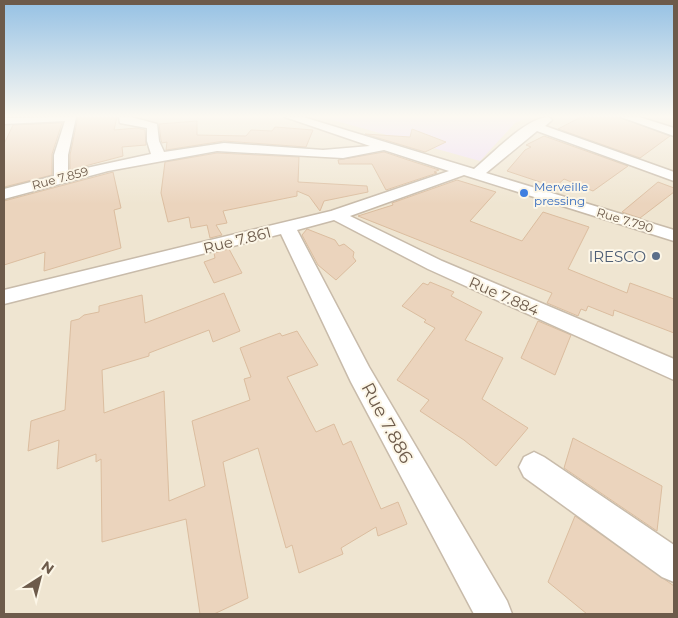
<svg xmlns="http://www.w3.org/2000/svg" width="678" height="618" font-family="Montserrat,sans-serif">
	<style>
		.residential { fill: #efe5d1 }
		.education { fill: #efdff5 }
		.building { fill: #ebd4bd; stroke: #dbbd9f }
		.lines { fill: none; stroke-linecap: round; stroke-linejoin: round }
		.minor-casing { stroke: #c8bbaa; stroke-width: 3 }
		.minor { fill: #fff; fill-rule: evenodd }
		.shop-dot { fill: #3f7fe0; stroke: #fcf6e7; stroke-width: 2 }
		.service-dot { fill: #5c6f8a; stroke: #fcf6e7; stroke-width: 2 }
		.labels { text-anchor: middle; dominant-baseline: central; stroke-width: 4; stroke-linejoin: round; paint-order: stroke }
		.far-street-label { font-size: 12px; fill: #6d5b4b; stroke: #fcf6e7 }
		.far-shop-label { font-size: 12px; fill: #366cbe; stroke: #fcf6e7; text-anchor: start }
		.street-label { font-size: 15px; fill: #6d5b4b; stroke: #fcf6e7 }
		.service-label { font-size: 15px; fill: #4e5e75; stroke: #fcf6e7; text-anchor: end }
		.near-street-label { font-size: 18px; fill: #6d5b4b; stroke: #fcf6e7 }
	</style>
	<rect width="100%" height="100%" fill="#f9f2e2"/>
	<rect class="residential" x="4" y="117" width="670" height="497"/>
	<polygon class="education" points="322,117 529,117 515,123 480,161"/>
	<g class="building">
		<polygon points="78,117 117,117 114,130 137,128 145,130 146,145 122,147 123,156 70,170 70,155"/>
		<polygon points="581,117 619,117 670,136 640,158 558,129"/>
		<polygon points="197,121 197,135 246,136 251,130 272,131 275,127 313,130 306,147 224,141 166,150 167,142 162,143 161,140 159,124"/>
		<polygon points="62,123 52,154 52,175 4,187 4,144 13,125"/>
		<polygon points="412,129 446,142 425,152 365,134 410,137"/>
		<polygon points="544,136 628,166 593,191 564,179 555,187 507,171 525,150 531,147 526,145"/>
		<polygon points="384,152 408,160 439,170 434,172 437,173 386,190 372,164 339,164 338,160"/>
		<polygon points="217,153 299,157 298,182 367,186 368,192 324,201 320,211 309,196 297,191 297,196 223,211 227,223 216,225 222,235 210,238 207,225 191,228 189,217 168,222 161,193 165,162"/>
		<polygon points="113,172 121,208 114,210 121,248 44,271 45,252 4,265 4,201"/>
		<polygon points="457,180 496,192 470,221 522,241 543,212 589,227 568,269 627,293 630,283 674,299 674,333 614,310 613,316 588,306 586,311 581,309 578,316 547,303 552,293 358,216 393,205 392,203"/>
		<polygon points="658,182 674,188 674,192 640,218 622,212"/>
		<polygon points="307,229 335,240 339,246 344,244 354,252 353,257 356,261 336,280 318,265 302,235"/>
		<polygon points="229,249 242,273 214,283 204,262 215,258 214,253"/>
		<polygon points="430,282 454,292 451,296 482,312 465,340 503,358 482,399 528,428 496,466 464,440 420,411 429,400 397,380 435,328 424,322 426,320 402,306 423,283 428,285"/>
		<polygon points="224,293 240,331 213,342 209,330 149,353 149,356 102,370 104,413 164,391 169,501 205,486 192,421 250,400 244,379 251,377 240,348 280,333 282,336 297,331 318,365 287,377 316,432 334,424 343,445 351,441 381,509 398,502 407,524 378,536 376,527 341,548 343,554 299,573 292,545 286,548 258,448 223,462 248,598 214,614 200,614 186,519 102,542 101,459 96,462 96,454 57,469 59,440 28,451 31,421 65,410 71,321 79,319 84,315 99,312 99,306 142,295 145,323"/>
		<polygon points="538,321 571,335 555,375 521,358"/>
		<polygon points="573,438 662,486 657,531 564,468"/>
		<polygon points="575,516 674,586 674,614 587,614 548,582"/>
	</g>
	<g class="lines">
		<g class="minor-casing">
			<g id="minor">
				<path d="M76,117L68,155V172L151,154L147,141V128L120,123L119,117H131L157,124L159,141L164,152L224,143L323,150L370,146L285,117H303L474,169C492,154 527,117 549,117L552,120L545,126L674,172V181L537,131L486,173L674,230V241L464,175L350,216L442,261L674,359V380L428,269L334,220L297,230L369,367L507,601L512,614H474L351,382L281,234L4,304V290L331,211L449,171L384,150L343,158L217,151L108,171L4,199V189L54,176V155L65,121L4,124V118Z"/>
				<polygon points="621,117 639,117 674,128 674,136"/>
				<polygon points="534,452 544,457 674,545 674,582 662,577 524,477 519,467 524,457"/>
			</g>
		</g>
		<use href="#minor" class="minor"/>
	</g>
	<linearGradient id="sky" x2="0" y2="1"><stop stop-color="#95c1e4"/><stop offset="0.57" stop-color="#fcf9f2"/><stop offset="1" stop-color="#fcf9f2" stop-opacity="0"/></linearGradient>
	<rect width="678" height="204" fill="url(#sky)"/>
	<circle class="shop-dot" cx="524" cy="193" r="5"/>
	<circle class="service-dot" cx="656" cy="256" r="5"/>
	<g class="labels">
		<g class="far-street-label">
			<text transform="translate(60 178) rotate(-15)">Rue 7.859</text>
			<text transform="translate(625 220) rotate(17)">Rue 7.790</text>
		</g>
		<g class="far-shop-label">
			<text x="534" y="186">Merveille<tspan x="534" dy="14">pressing</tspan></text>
		</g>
		<g class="street-label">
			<text transform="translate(237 240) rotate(-14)">Rue 7.861</text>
			<text transform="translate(504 296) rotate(24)">Rue 7.884</text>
		</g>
		<g class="service-label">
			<text x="646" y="256">IRESCO</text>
		</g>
		<g class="near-street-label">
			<text transform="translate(387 423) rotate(62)">Rue 7.886</text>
		</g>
	</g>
	<rect width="678" height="618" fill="none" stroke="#6d5b4b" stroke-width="10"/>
	<g transform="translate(40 578) rotate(36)" stroke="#fcf6e7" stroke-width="4" paint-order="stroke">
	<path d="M0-4L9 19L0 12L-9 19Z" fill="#6d5b4b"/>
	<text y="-8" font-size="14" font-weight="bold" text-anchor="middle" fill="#6d5b4b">N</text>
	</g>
</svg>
